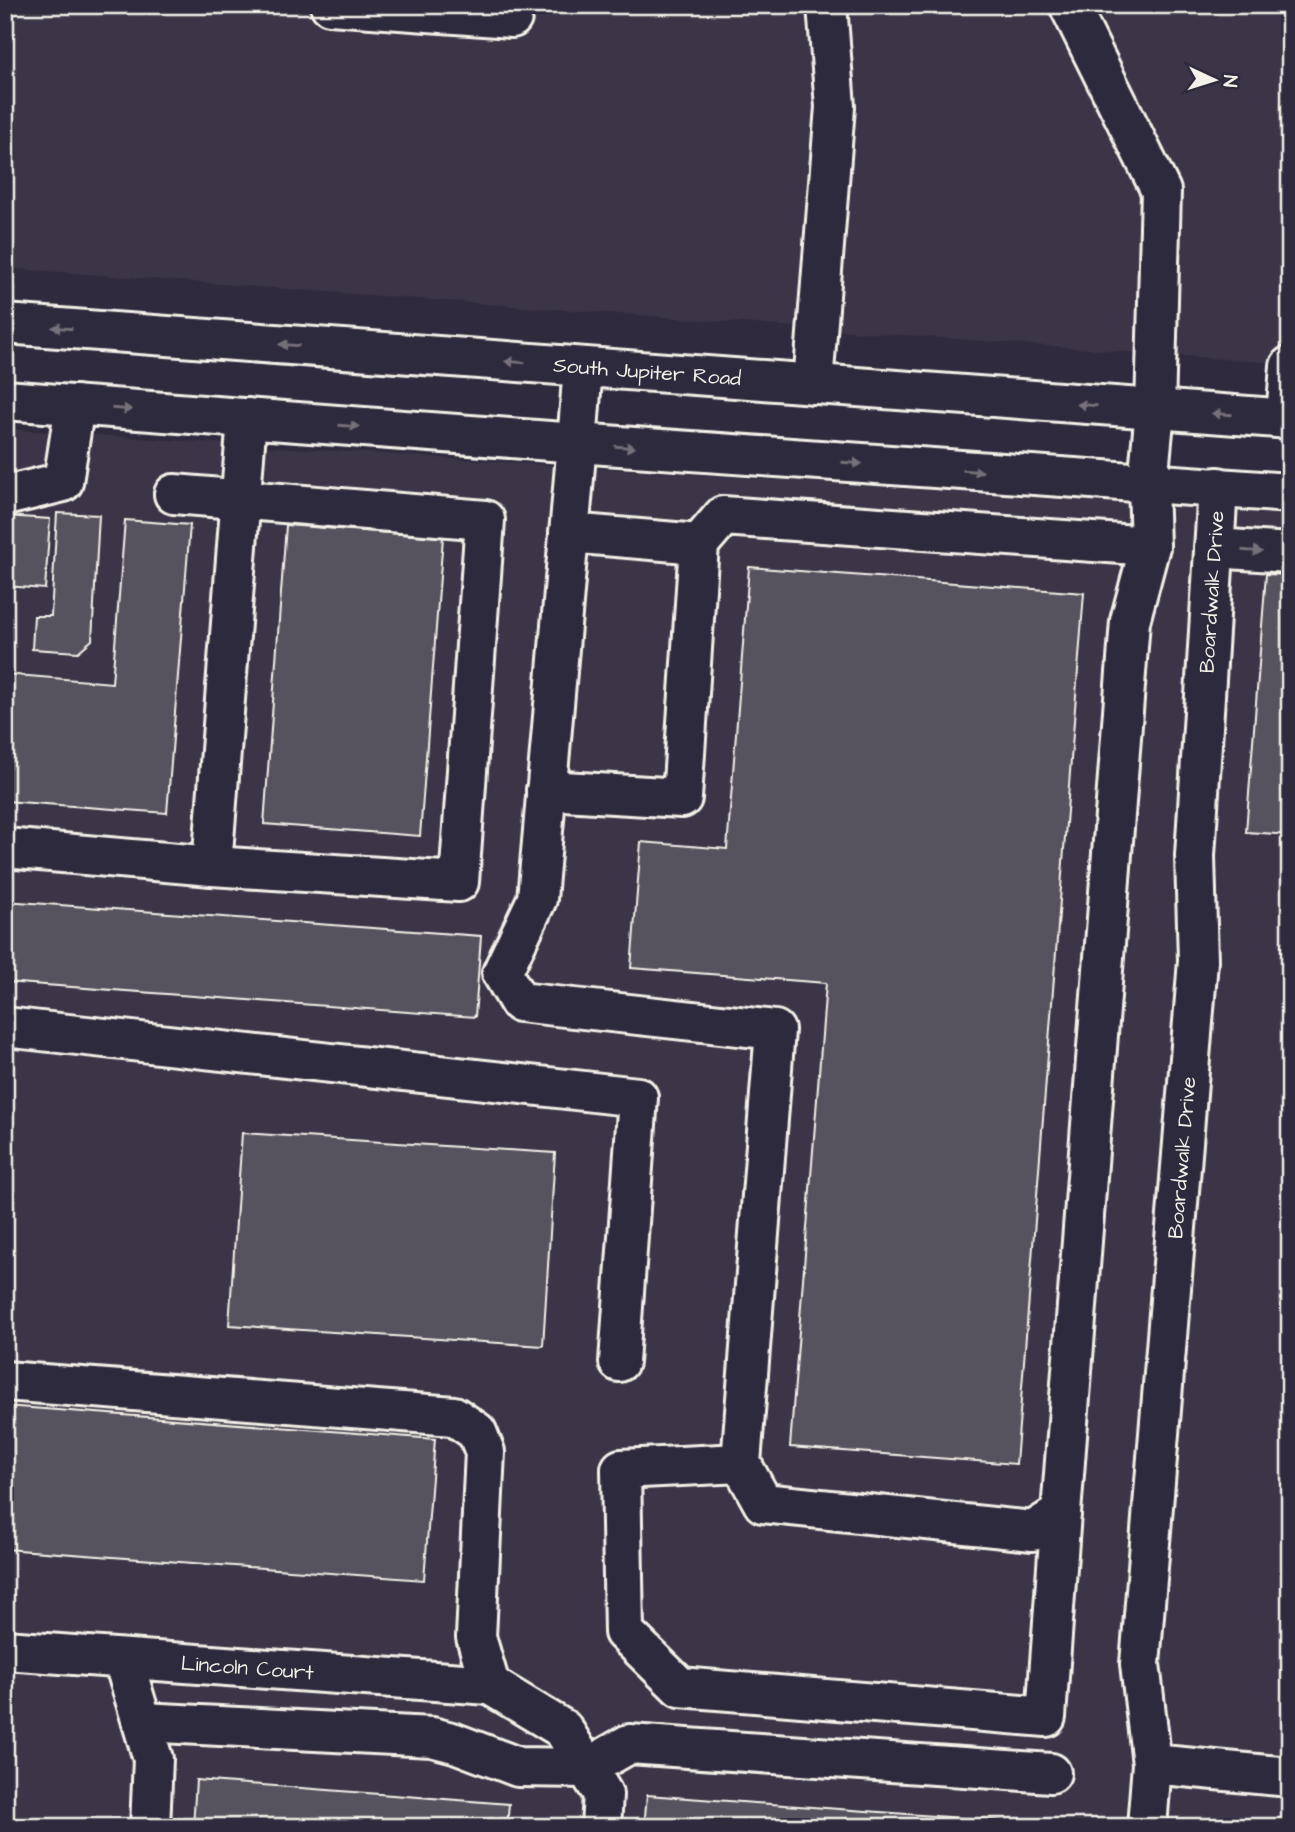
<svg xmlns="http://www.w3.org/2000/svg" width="1295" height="1832" font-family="'Architects Daughter',sans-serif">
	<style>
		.built { fill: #3b3647 }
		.building { fill: #56525f; stroke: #f4f1e8; stroke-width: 2 }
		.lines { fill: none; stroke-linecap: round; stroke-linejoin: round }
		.minor-casing { stroke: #f4f1e8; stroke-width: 44 }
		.major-casing { stroke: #f4f1e8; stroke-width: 44 }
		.minor { stroke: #2f2a3d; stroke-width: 38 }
		.major { stroke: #2f2a3d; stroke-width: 38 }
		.oneway { fill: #747079 }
		.labels { text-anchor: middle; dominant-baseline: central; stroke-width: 6; stroke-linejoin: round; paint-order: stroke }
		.street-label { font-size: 21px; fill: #f4f1e8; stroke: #2f2a3d }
	</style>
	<rect width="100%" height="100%" fill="#2f2a3d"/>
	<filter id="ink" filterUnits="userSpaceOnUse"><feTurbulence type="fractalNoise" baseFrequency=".0143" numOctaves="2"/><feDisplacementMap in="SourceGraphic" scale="14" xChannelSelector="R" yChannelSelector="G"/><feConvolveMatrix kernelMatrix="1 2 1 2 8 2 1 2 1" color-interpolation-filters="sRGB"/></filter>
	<g filter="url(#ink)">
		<g class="built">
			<polygon points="5,5 1290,5 1290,364 5,268"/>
			<polygon points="5,429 1290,514 1290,1827 5,1827"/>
		</g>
		<g class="building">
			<polygon points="57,513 99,515 92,640 78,652 32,649 34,616 51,616"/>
			<polygon points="5,516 50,519 45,589 5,586"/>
			<polygon points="125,520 190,525 167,813 5,801 5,674 112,683"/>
			<polygon points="286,525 443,537 420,836 264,824"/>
			<polygon points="749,567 1084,593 1016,1464 790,1447 826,983 631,968 641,842 727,849"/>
			<polygon points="1266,574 1290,575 1290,835 1246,832"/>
			<polygon points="5,901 481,936 475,1017 5,982"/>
			<polygon points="242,1133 555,1153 543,1346 229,1325"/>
			<polygon points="5,1406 435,1439 424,1580 5,1549"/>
			<polygon points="196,1780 509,1804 507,1827 193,1827"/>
			<polygon points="647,1795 1056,1825 1056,1827 644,1827"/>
		</g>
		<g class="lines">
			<g class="minor-casing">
				<g id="minor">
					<polyline points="330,5 512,18"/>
					<polyline points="1069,5 1161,191 1155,410"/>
					<polyline points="813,384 835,107 827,5"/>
					<polyline points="1286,418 1290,366"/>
					<polyline points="577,443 537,899 502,973 519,1002 775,1030 741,1463 763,1503 1033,1531 1061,1513 1130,621 1150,546 1148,483"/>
					<polyline points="174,494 485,520 459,882 212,866"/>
					<polyline points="5,496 63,482 75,405"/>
					<polyline points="569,533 699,544 723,516 1150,546"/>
					<polyline points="1214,548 1290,553"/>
					<polyline points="546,790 682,798 699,544"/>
					<polyline points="5,848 212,866 247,418"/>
					<polyline points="5,1027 638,1097 619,1362"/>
					<polyline points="5,1381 454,1416 477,1432 485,1452 476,1637 490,1685 563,1729 603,1794 601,1827"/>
					<polyline points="741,1463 621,1469 624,1632 680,1687 1046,1717 1061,1513"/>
					<path id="s1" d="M5,1650L490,1685"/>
					<polyline points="123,1659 153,1759 150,1827"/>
					<polyline points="142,1722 432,1737 455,1743 518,1767 587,1768 629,1744 1051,1773"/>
					<polyline points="1152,1764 1290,1777"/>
					<path id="s2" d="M1147,1827L1152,1764L1140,1664L1198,961L1195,856L1218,487"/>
				</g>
			</g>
			<g class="major-casing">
				<g id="major">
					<path id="s3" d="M5,324L1290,419"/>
					<polyline points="5,400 577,443 1290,493"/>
					<polyline points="577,443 583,367"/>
					<polyline points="1148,483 1155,410"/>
				</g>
			</g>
			<use href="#minor" class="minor"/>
			<use href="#major" class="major"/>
		</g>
		<defs><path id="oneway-solid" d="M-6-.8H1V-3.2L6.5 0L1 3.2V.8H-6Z" transform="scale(1.75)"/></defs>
		<g class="oneway">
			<use href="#oneway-solid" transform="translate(62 328) rotate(-176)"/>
			<use href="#oneway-solid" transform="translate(289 345) rotate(-176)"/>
			<use href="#oneway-solid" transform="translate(515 362) rotate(-176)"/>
			<use href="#oneway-solid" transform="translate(1087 405) rotate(-176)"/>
			<use href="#oneway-solid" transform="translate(122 409) rotate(4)"/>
			<use href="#oneway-solid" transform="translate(1222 414) rotate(-176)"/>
			<use href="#oneway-solid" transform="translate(349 426) rotate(4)"/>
			<use href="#oneway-solid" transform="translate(625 447) rotate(4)"/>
			<use href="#oneway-solid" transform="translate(852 463) rotate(4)"/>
			<use href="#oneway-solid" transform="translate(973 471) rotate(4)"/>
			<use href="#oneway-solid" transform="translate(1252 551) rotate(4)"/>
		</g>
	</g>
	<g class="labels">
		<g class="street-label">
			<text stroke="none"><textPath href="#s3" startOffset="644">South Jupiter Road</textPath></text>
			<text stroke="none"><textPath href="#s2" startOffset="1239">Boardwalk Drive</textPath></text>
			<text stroke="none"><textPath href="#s2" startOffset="672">Boardwalk Drive</textPath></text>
			<text stroke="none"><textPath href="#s1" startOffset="243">Lincoln Court</textPath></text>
		</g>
	</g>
	<rect width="1295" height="1832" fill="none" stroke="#2f2a3d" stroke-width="28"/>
	<rect x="14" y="14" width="1267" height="1804" fill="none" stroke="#f4f1e8" stroke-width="2.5" filter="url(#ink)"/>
	<g transform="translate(1214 80) rotate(94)" stroke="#2f2a3d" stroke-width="5" paint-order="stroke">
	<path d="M0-5L12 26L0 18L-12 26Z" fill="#f4f1e8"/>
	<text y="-10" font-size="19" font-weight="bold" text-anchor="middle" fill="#f4f1e8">N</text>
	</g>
</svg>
